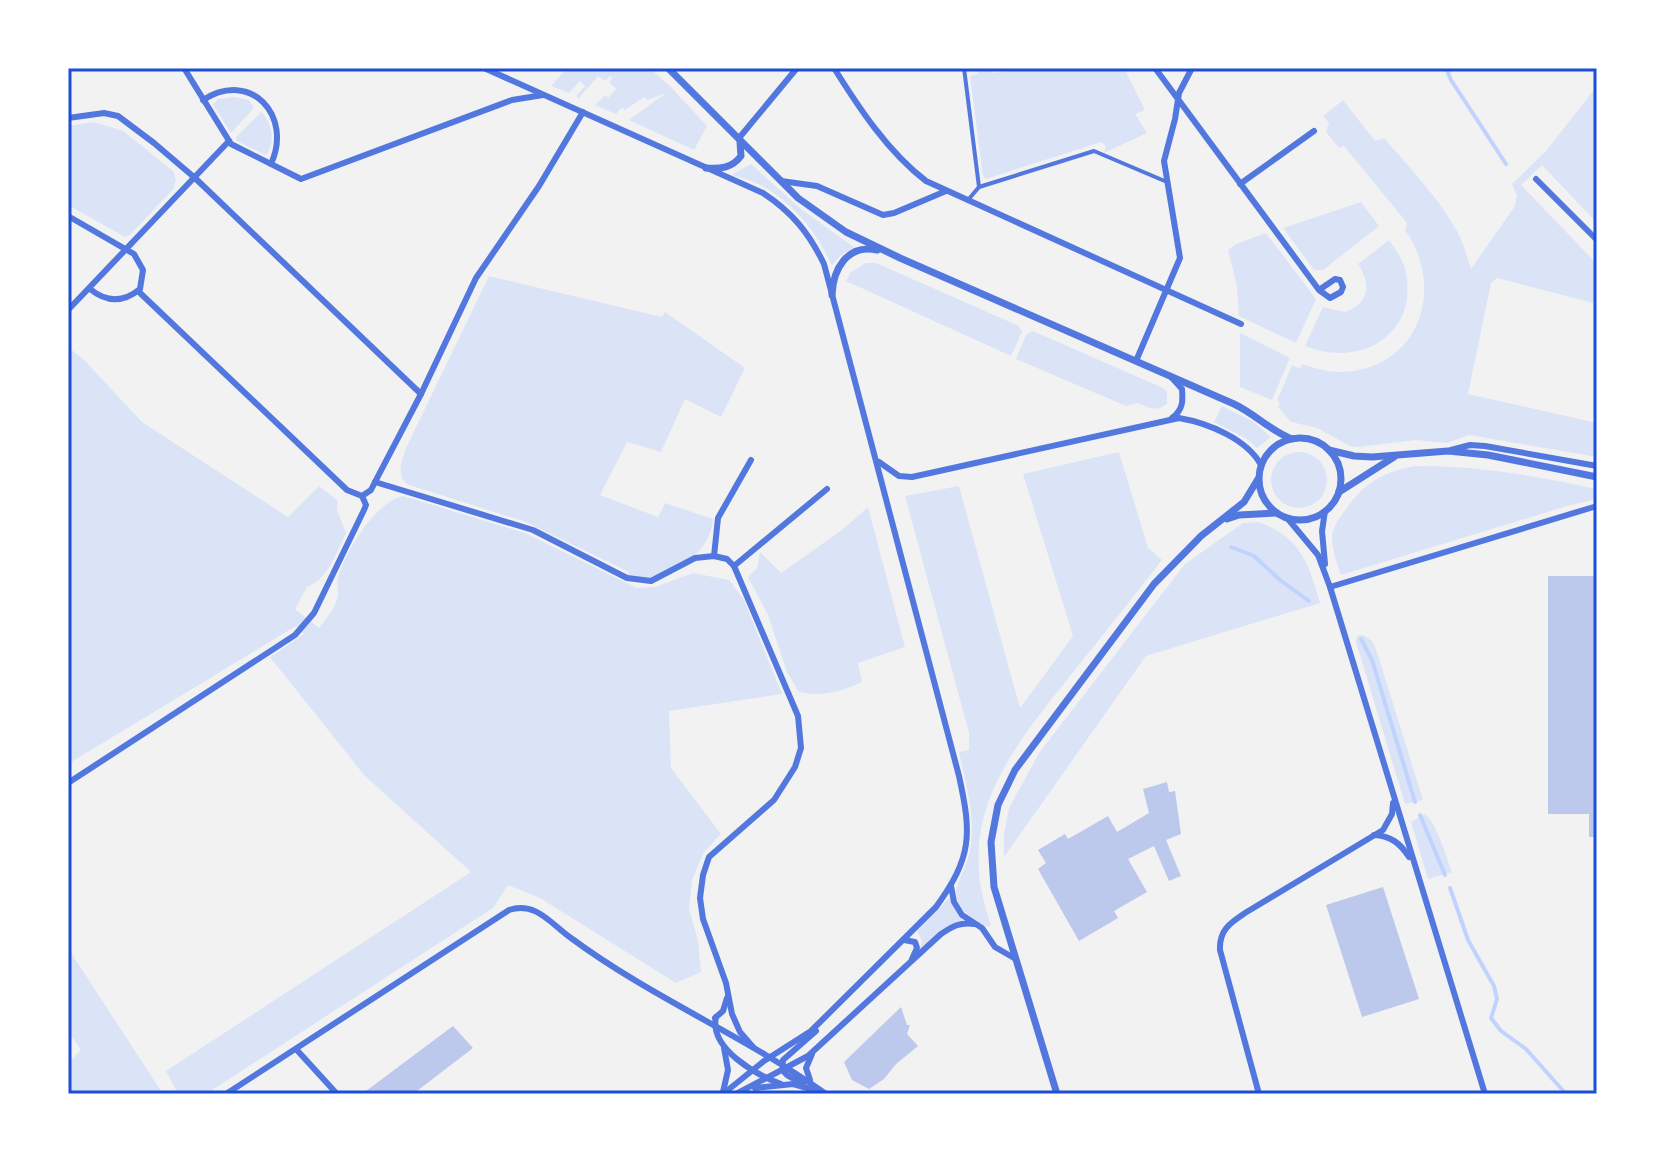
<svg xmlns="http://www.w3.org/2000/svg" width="1665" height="1162" font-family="'Asap Condensed',sans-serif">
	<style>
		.green { fill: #dbe4f7 }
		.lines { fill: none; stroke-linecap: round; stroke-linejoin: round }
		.stream { stroke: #bfd3fe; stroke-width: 4 }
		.building { fill: #bdc9ec }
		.pedestrian { stroke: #5277de; stroke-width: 4 }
		.minor { stroke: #5277de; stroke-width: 6 }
		.tertiary { stroke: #5277de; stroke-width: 7 }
		.neatline { fill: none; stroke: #1d4ed8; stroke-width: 3 }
	</style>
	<rect width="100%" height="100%" fill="#f2f2f2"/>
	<g class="green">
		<polygon points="567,68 649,68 670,86 707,126 694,150 629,120 666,93 647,100 644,97 625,110 622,107 616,114 595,105 605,95 608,98 616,89 609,82 612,78 610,76 605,81 598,76 579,98 576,96 585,86 580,81 569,93 551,86"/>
		<polygon points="991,68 993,73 1006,71 1006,68 1124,68 1145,110 1135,114 1147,133 1104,153 1106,146 1101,142 986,179 983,176 970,76 978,74 978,70"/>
		<path d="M1597,86V223L1542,165L1521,185L1597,264V304L1497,278L1491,283L1468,394L1597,423V457L1469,435L1447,443L1416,440L1359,447L1350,446L1317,428L1291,422L1278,407L1280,403L1277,401L1292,365L1300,369L1302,364C1314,368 1326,372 1339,372C1418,372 1447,289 1405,230L1407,223L1344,146L1339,148L1326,132L1329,123L1323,116L1343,100L1375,141L1384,138C1410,168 1439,198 1458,233C1464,244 1467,257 1471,269L1515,206L1517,196L1512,184L1546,151Z"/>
		<polygon points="234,97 249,100 254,108 231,133 213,105 218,99"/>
		<path d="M261,112C272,122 276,143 266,155L237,141L236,137Z"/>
		<polygon points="94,122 123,131 173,171 176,180 174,188 130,235 125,237 68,205 68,126"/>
		<path d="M751,164L801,209L854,247L840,256L832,266C814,225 780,186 735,176L733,174Z"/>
		<polygon points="1361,202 1379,226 1323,270 1314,270 1283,228"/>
		<polygon points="1266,233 1316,299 1296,343 1239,316 1237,286 1228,250 1236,244"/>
		<path d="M1389,240C1396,250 1404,261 1406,273C1418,336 1359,368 1305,346L1323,307L1345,312C1370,303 1371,284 1358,264Z"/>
		<polygon points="866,263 876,263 1019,326 1022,332 1011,356 846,281 851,272"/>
		<path d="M489,276L662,317L665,312L745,368L721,417L685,399L661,452L627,442L600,495L658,517L665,503L713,519C711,549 681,571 653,580C646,582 635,579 627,578L629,572L526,522L406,484C396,472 402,462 406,448Z"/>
		<path d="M1033,331L1163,388L1167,392V404C1156,412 1149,408 1138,403L1126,406L1016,359L1026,335Z"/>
		<polygon points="1240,333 1290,358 1272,400 1240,387"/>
		<path d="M68,347L85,361L142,422L288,517L319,486L338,501L337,510L346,533C336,552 329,579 307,587L295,609L319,628C325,620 337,606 338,595C339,589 336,583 338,577C346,550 376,502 403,496L525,533L637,588L655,587L693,573L729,580L744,600L782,694L669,711L671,768L721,834L704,852L692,880L689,908L698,941L701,972L676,983L540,898L508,885L493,908L206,1094H178L166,1071L471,872L364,775L270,657L304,634L296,626L68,764Z"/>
		<polygon points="1222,406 1252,421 1271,437 1257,448 1247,439 1214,422"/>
		<circle cx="1299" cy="480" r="28"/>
		<path d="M1119,452L1148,548L1162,560C1132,599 1101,637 1070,676C1008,754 953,820 991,925L988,927C973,918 958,912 956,892C956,885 968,862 970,851C976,817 966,785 959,752L969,750V733L905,496L959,486L1020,708L1073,636L1023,474Z"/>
		<path d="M1414,466C1477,465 1536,476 1597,489V499L1567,506L1341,575C1337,563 1332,551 1332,537C1333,526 1339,518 1346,509C1364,483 1383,472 1414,466Z"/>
		<path d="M868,507L905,647L858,663L862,682C841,692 822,697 799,692L787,672L768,615L748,577L757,568L760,552L781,573L842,530Z"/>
		<path d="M1258,522C1300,536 1309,564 1320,603L1146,656L1004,857V834L1009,808L1039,753L1185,564L1243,523Z"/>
		<polygon points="1363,635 1372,641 1376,649 1423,800 1405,804 1356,642 1357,636"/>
		<path d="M1424,814C1437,822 1445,855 1452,872L1428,879L1411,822Z"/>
		<polygon points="950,897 963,921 941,930 920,950 922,941 917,931"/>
		<polygon points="68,948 75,959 163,1094 68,1094 68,1064 81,1050 68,1031"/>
	</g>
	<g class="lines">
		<g class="stream">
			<polyline points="1446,68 1451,80 1506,164"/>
			<polyline points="1231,547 1254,556 1280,580 1309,601"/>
			<polyline points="1361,639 1372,660 1415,802"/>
			<polyline points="1420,815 1445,875"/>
			<polyline points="1450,888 1468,940 1494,986 1497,999 1491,1018 1501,1031 1526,1049 1566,1094"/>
		</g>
	</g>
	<g class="building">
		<polygon points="1548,576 1597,576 1597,837 1589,837 1589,814 1548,814"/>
		<polygon points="1167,782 1169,792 1175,791 1181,834 1166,840 1181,876 1169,881 1154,846 1128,859 1147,892 1114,911 1118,918 1079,941 1038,869 1046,863 1038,850 1065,834 1068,839 1108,816 1117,832 1149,813 1143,789"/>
		<polygon points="1383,887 1419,999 1362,1017 1326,905"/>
		<polygon points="901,1007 907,1025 910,1025 907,1034 918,1046 896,1064 884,1079 869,1089 852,1080 844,1062"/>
		<polygon points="453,1026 473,1048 413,1094 368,1094 366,1091"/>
	</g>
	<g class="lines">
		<g class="pedestrian">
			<polyline points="964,68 979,187 968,200"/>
			<polyline points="979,187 1094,151 1167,182"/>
		</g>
		<g class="minor">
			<polyline points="184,68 231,144 301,179 512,100 543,95"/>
			<path d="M484,68L763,193C792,212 809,233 824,264L959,776C972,835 972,857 936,907L811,1031L764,1061L723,1094"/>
			<path d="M834,68C859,108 888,152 926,181L1241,324"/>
			<polyline points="1155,68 1319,290 1330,298 1341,292 1343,287 1340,280 1335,279 1319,290"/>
			<path d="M203,100C251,69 293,116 271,164"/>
			<polyline points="68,118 104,113 118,116 154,143 195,178 421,394"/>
			<polyline points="739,138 797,68"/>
			<polyline points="1536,179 1597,240"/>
			<polyline points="781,181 817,186 883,215 894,213 946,191"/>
			<polyline points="1240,184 1314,131"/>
			<path d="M68,216L134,254L143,270L140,289C123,303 106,302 90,289"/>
			<polyline points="138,291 347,490 362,496"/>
			<polyline points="68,310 229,141"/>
			<polyline points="1136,361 1180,258 1164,161 1175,119 1179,93 1192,68"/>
			<path d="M1172,378L1182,389C1183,401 1183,410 1172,418"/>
			<polyline points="1451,450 1470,445 1485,446 1597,466"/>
			<path d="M879,462L899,476L912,477L1179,418C1208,423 1247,439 1261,465"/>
			<polyline points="375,482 533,530 627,578 651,581 695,558 714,556 727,559 734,566 798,716 801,748 795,767 774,800 709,857 703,875 700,898 703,919 726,983 732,1014 740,1032 753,1047"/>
			<polyline points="362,496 371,490 375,482 421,394 476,278 539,186 583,112"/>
			<polyline points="1288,519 1318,555 1330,587 1485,1094"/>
			<polyline points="714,556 718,518 751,460"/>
			<polyline points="1325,564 1322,531 1325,511"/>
			<polyline points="734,566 827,489"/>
			<polyline points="1330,587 1597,506"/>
			<polyline points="68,783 295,635 314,613 364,510 366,505 362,496"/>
			<path d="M1374,835C1391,836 1400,843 1409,857"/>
			<polyline points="951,886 954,902 962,915 982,928 995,947 1014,958"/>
			<polyline points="904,940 915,942 917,948 912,959"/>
			<path d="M716,1017C709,1049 757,1075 781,1084"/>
			<polyline points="715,1018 723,1011 727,998"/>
			<polyline points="296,1049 337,1094"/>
			<polyline points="810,1080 806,1068 812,1054"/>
			<path d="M804,1082C791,1078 780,1076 783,1060L816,1031"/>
			<polyline points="755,1088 793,1084 818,1091"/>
			<polyline points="723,1092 728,1070 724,1048"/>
			<path d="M226,1094L509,910C536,901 551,924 571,938C652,998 745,1036 826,1094"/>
			<path d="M736,1094L808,1056L941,934C953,926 960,922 974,924"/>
			<path d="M1259,1094L1220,950C1219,930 1230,923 1245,913L1383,830L1392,814L1393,803"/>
		</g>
		<g class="tertiary">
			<path d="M668,68L798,198L846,232L900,258L1234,404C1255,414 1271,431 1292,439"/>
			<path d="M706,168C721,169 732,168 741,156L740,142"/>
			<path d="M832,295C833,269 847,244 877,250"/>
			<circle cx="1300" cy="479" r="41"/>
			<polyline points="1329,450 1354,456 1372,457 1448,451 1488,455 1597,477"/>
			<polyline points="1339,492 1394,457"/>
			<polyline points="1227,519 1239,515 1276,513"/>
			<polyline points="1057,1094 994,887 991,842 998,805 1015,770 1154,584 1201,536 1244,502 1258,479"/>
		</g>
	</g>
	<rect width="1665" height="1162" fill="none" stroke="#ffffff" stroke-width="140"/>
	<rect x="70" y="70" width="1525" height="1022" class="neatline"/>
</svg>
